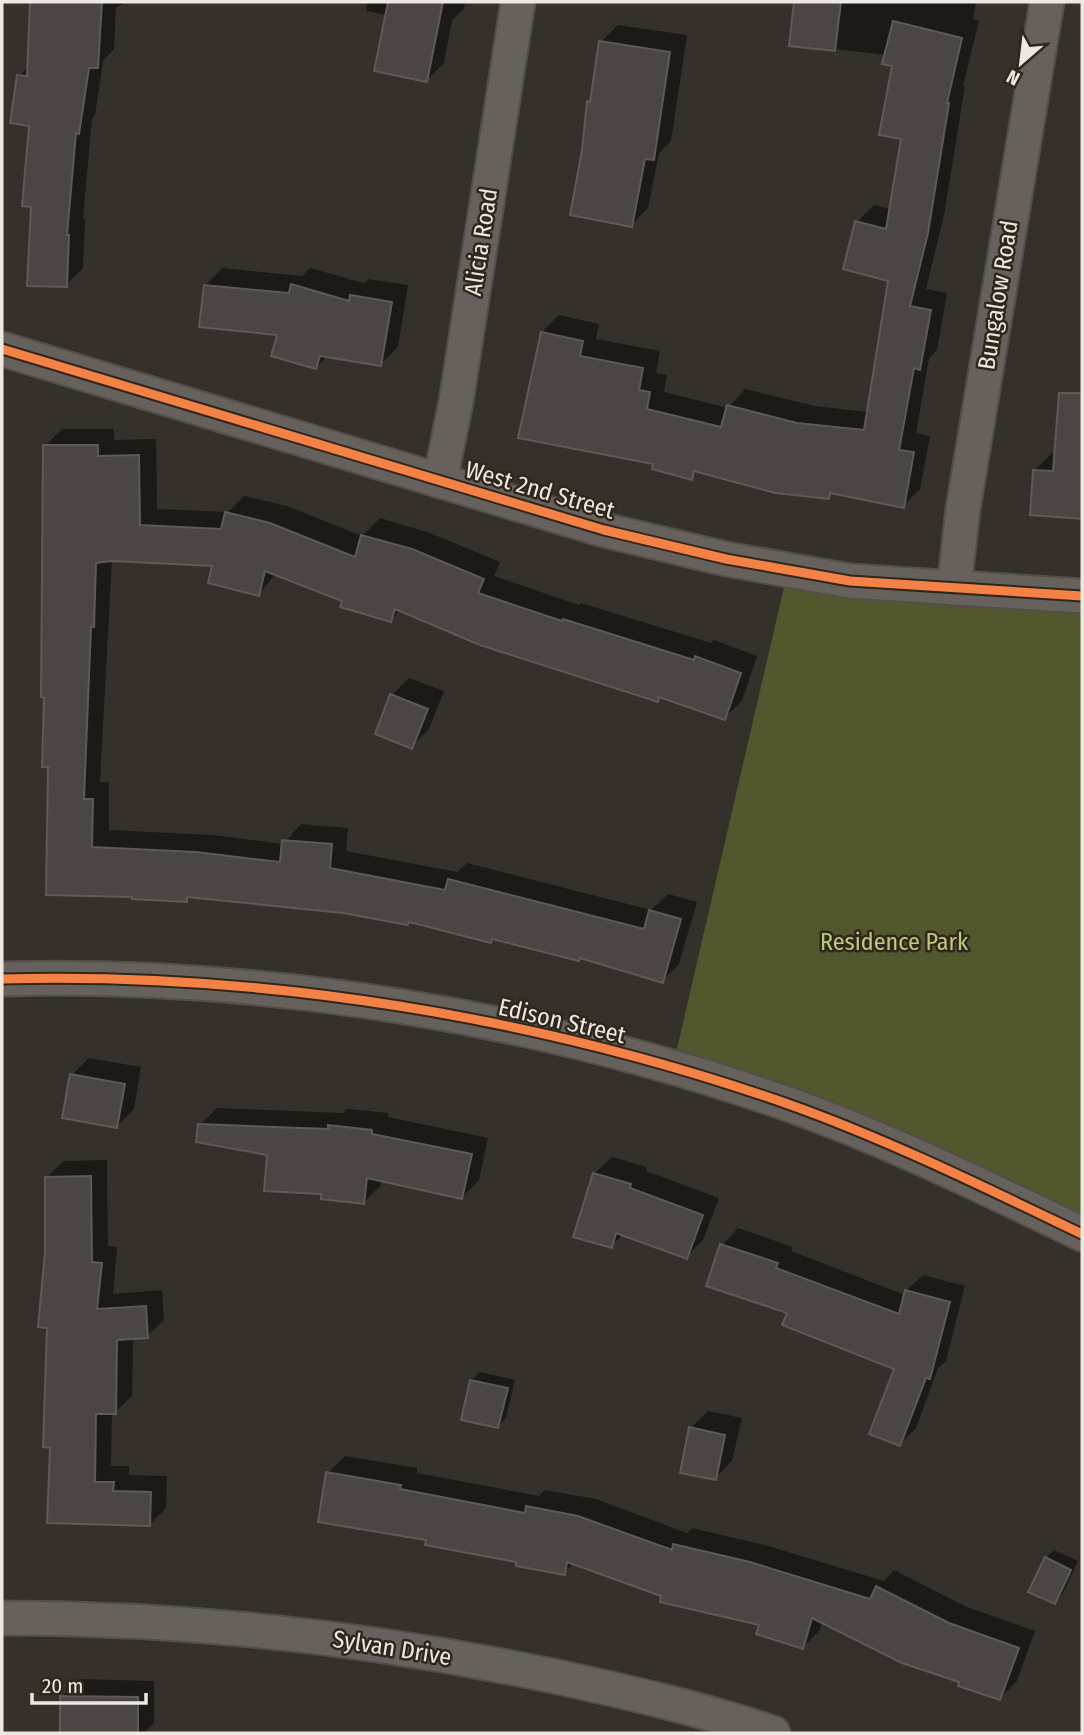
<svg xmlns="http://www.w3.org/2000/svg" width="1084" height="1735" font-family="'Fira Sans Condensed',sans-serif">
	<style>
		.green { fill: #53572e }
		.shadow { fill: #0007 }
		.building { fill: #4b4544; stroke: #5f5957; stroke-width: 2 }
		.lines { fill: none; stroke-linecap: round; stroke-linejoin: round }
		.street-casing { stroke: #534e49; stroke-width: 37 }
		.street { stroke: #66615c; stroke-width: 33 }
		.cycleway-casing { stroke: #30271c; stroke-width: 13 }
		.cycleway { stroke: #f48246; stroke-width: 9 }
		.labels { text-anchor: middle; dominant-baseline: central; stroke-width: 5; stroke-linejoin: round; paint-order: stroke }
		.street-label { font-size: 24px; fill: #eee8e1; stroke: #30271c }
		.park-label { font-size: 24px; fill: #c0c87a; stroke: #30271c }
	</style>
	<rect width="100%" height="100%" fill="#36302a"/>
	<polygon class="green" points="788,570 1082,596 1082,1234 673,1066"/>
	<g class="shadow">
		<polygon points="31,2 126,2 116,8 114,49 103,61 95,115 92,119 83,218 85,219 83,268 66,285 32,205 31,125 19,76 29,66"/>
		<polygon points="367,2 465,2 464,9 452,20 444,63 427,80 387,15 366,11"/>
		<polygon points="796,2 976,2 973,19 979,21 963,86 965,86 944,215 926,289 947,293 937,350 929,358 916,433 930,436 920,489 903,506 833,492 829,497 698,470 691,478 655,462 542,332 559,315 599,324 596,339 660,351 656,373 667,375 664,392 728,408 745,389 815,406 868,412 890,279 857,222 874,205 891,209 903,138 894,65 886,55 791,44"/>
		<polygon points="618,25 687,35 671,141 659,153 648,208 631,225 583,150 588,102 592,98 601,42"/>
		<polygon points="222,268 302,276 310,268 364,283 369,279 408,285 398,347 381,364 328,355 316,367 279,334 205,286"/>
		<polygon points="1076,398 1082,398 1082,517 1032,513 1035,470 1052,453 1056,454"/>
		<polygon points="62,429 114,429 114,440 156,439 157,509 228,512 244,496 287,506 362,536 380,518 430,533 500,562 494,576 579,605 581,603 711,643 714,640 757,656 742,701 724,718 661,696 657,700 401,609 391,620 276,573 259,594 215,565 112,560 100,782 109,782 109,830 214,835 283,844 301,824 348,828 346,851 457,872 467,863 651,910 668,894 697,902 679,964 662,981 581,956 494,937 490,941 411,920 408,924 343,911 190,896 186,900 134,895 48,894 50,765 46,696 45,446"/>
		<polygon points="409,678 444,691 429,729 411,747 392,695"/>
		<polygon points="89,1058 141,1067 134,1109 117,1126 72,1075"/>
		<polygon points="217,1108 343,1113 347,1109 389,1113 388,1117 488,1138 479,1180 462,1197 381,1180 381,1185 364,1202 323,1192 269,1154 200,1125"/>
		<polygon points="612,1157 647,1167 646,1171 719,1198 703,1240 686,1257 623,1234 611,1246 594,1174"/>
		<polygon points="107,1160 108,1246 117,1247 113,1294 162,1290 164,1320 147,1336 133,1337 132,1396 115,1412 112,1412 111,1466 129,1466 129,1475 167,1476 166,1508 149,1525 49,1521 51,1446 47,1177 64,1161"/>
		<polygon points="738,1228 793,1247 791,1251 905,1295 906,1291 923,1275 965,1286 946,1361 938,1368 916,1428 900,1444 896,1368 789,1312 708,1285 722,1245"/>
		<polygon points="480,1372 515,1380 506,1418 498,1426 471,1380"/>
		<polygon points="708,1411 742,1418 732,1461 715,1478 691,1428"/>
		<polygon points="345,1456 417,1468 417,1473 539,1496 545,1490 596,1499 687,1533 692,1528 768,1546 884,1581 894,1570 967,1607 1035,1631 1017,1681 1000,1698 822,1621 820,1630 803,1647 761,1624 663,1595 574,1563 564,1573 428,1539 328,1473"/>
		<polygon points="1054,1550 1078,1561 1063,1593 1055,1602 1046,1558"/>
		<polygon points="79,1679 154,1681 154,1723 144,1733 62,1733 62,1697"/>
	</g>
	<g class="building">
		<polygon points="30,2 102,2 98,68 89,68 79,134 76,133 67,235 69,235 67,287 27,286 31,207 22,206 29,126 10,123 17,75 27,76"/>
		<polygon points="388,2 443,2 427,82 374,71"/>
		<polygon points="794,2 841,2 835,51 789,46"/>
		<polygon points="893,21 962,38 947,103 949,103 928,233 910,306 931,310 920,370 914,368 899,450 914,452 904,508 830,493 829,499 775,493 694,471 692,480 652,469 653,464 518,438 541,332 583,341 580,356 643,368 639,390 650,392 647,409 721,427 727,405 797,423 864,430 888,281 843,269 855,221 886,229 901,139 879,135 892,66 882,64"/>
		<polygon points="599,41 670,52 654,160 645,159 632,227 570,215 582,150 587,101 590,102"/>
		<polygon points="291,284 349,301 350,295 392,302 381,366 320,356 316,369 271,356 277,335 199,327 204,285 289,293"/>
		<polygon points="1059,393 1082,393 1082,519 1030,515 1033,470 1053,471"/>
		<polygon points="43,445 98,445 98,456 139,455 140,525 221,529 225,512 270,523 355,557 361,535 412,549 484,579 478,593 562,621 563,619 694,660 695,656 741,673 725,720 659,697 658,702 480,645 395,609 391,622 340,607 342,601 265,571 259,596 208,583 212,566 111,561 96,563 94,627 91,627 84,799 93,799 92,847 196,852 280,862 282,840 332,844 330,868 445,890 448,879 644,929 649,910 681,919 663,983 580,958 579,961 492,939 491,943 409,922 408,925 343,913 187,897 187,902 132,899 132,897 46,895 48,767 42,767 44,698 41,697"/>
		<polygon points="390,694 428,709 412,749 375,734"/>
		<polygon points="70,1074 125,1084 117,1128 62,1118"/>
		<polygon points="198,1124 328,1129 328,1125 372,1130 372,1134 472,1154 462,1199 367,1178 364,1204 321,1199 321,1194 264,1191 267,1155 196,1142"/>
		<polygon points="593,1173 631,1184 630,1188 703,1215 687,1259 616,1233 612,1248 573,1237"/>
		<polygon points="91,1176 92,1262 102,1263 97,1309 146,1306 148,1338 117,1340 116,1414 96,1414 95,1482 114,1482 113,1491 151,1492 150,1526 47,1523 50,1448 43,1447 47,1328 38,1327 45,1252 45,1177"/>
		<polygon points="720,1244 778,1263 776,1268 899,1314 905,1290 950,1302 930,1379 926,1378 900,1446 869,1434 894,1369 782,1325 787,1313 706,1286"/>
		<polygon points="470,1380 508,1388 498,1428 461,1420"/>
		<polygon points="689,1427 725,1435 716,1480 680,1473"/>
		<polygon points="326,1472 401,1485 400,1489 525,1513 526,1506 578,1516 672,1550 673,1544 750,1562 870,1599 876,1586 949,1623 1019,1648 1000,1700 958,1686 959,1682 902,1663 812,1618 803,1649 756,1634 759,1625 660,1602 661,1596 567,1562 565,1575 516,1566 516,1562 425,1545 426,1540 318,1522"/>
		<polygon points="1045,1557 1071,1570 1055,1604 1028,1592"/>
		<polygon points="60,1696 138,1697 138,1733 60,1733"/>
	</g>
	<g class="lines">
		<g class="street-casing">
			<g id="street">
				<polyline points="2,349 604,530 726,559 850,581 1082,596"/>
				<polyline points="440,481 456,402 518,2"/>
				<polyline points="954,588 963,509 1047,2"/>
				<path d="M2,979C265,972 540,1017 788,1104C889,1140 986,1188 1082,1234"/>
				<path d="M2,1618C188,1618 371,1638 553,1676C627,1692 702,1709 773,1733"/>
			</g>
		</g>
		<use href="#street" class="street"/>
		<g class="cycleway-casing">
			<g id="cycleway">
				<polyline points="2,349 604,530 726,559 850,581 1082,596"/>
				<path d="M2,979C265,972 540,1017 788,1104C889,1140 986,1188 1082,1234"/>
			</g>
		</g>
		<use href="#cycleway" class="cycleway"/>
	</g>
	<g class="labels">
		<g class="street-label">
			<text transform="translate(481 242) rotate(-81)">Alicia Road</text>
			<text transform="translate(998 295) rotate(-81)">Bungalow Road</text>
			<text transform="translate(540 490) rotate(16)">West 2nd Street</text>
			<text transform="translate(562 1021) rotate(13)">Edison Street</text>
			<text transform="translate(392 1648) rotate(9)">Sylvan Drive</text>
		</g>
		<g class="park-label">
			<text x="894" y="942">Residence Park</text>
		</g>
	</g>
	<rect width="1084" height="1735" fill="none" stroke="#eee8e1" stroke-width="7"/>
	<g transform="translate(1021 63) rotate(208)" stroke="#30271c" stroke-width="5" paint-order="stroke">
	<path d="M0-5L12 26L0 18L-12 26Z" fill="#eee8e1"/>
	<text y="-10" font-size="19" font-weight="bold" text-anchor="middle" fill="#eee8e1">N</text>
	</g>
	<path d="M32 1693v10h114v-10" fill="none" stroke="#eee8e1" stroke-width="3.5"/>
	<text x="42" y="1693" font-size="21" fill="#eee8e1" stroke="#30271c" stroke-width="5" paint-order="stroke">20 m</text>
</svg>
